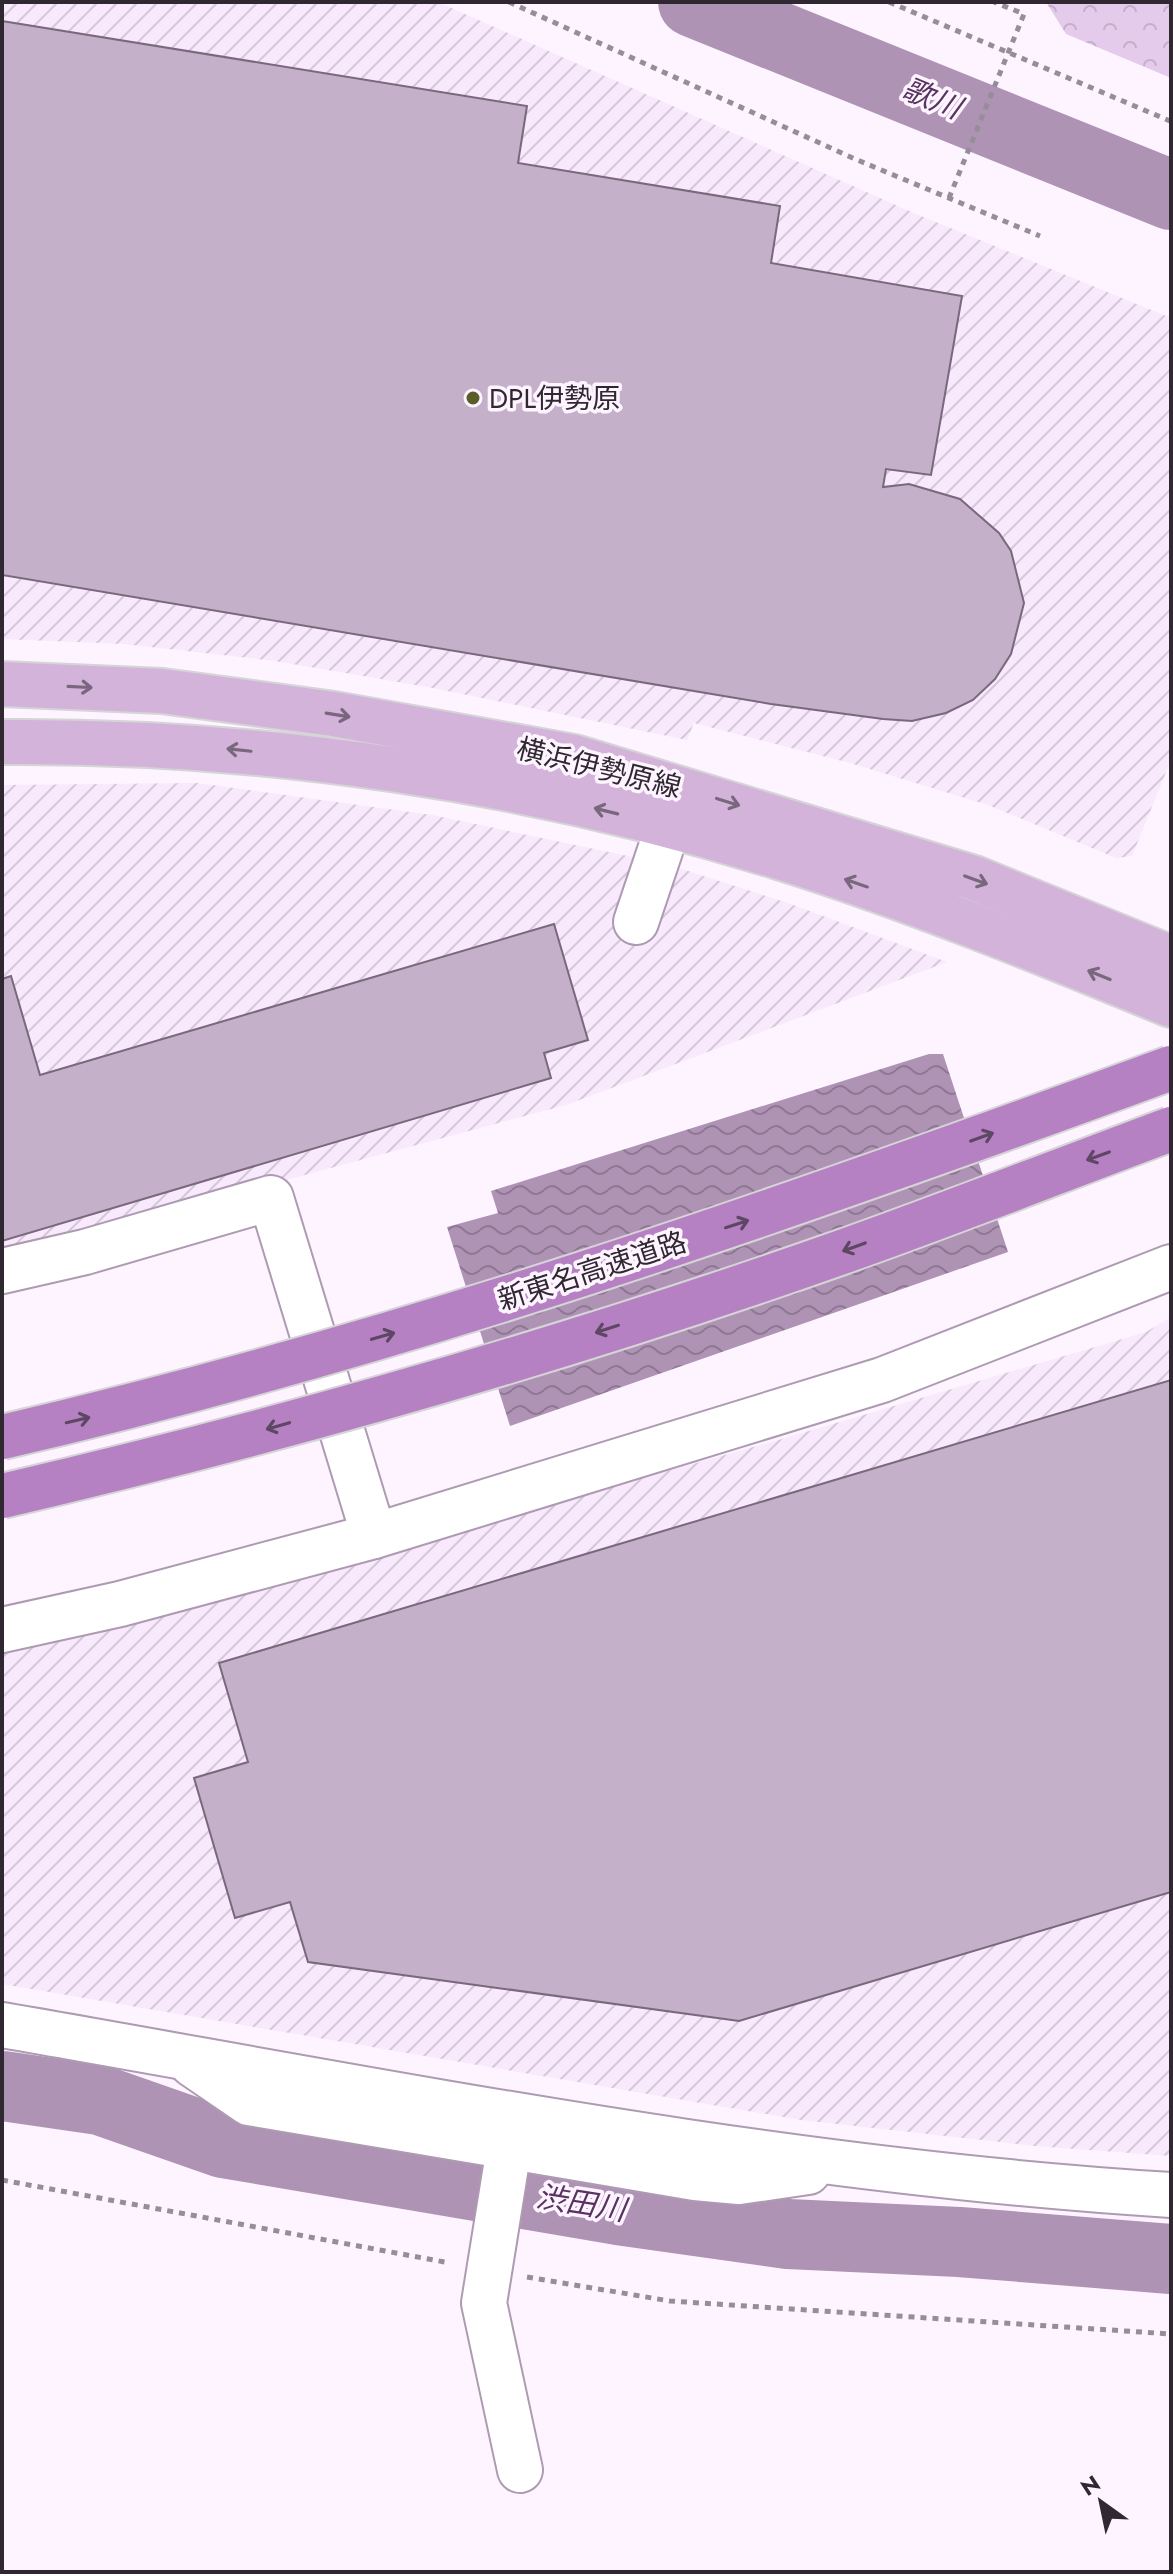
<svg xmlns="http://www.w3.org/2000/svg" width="1173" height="2574" font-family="Jost,'Noto Sans JP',sans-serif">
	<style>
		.industrial { fill: url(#industrial-furrows) }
		.park { fill: url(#park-crowns) }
		.water { fill: url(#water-waves) }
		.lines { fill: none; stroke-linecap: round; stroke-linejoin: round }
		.river { stroke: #af93b5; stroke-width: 70 }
		.building { fill: #c4b0c8; stroke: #7a687e; stroke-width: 2 }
		.minor-casing { stroke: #ae9ab2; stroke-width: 48 }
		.major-casing { stroke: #d5d4d6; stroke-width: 48 }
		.path { stroke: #958d97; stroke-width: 5; stroke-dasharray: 6 6; stroke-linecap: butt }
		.minor { stroke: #fff; stroke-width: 44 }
		.major { stroke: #d3b3da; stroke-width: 44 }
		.highway-bridge-casing { stroke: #d5d4d6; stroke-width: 48; stroke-linecap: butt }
		.highway-bridge { stroke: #b681c2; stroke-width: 44 }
		.oneway { stroke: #79677d }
		.oneway2 { stroke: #5e4764 }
		.poi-dot { fill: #5a5c29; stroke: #fdf4ff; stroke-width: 3 }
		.labels { text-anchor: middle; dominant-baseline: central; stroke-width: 7; stroke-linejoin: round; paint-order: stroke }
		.poi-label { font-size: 28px; fill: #2f2831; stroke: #fdf4ff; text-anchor: start }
		.street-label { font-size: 28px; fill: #2f2831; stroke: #fdf4ff }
		.water-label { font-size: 30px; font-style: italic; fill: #583260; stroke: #fdf4ff }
	</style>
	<defs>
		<pattern id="industrial-furrows" width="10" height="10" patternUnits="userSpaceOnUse" patternTransform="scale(2)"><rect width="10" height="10" fill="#f8e9fc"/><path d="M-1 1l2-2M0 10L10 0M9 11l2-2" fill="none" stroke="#d5c8d8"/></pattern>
		<pattern id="park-crowns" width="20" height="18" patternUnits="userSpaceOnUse" patternTransform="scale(2)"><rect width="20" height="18" fill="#e5cbeb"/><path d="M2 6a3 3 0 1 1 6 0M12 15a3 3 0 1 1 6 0" fill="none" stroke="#c5aeca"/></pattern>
		<pattern id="water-waves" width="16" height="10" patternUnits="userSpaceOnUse" patternTransform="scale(2)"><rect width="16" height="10" fill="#af93b5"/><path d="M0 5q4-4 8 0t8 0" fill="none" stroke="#8f7894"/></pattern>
	</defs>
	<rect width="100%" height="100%" fill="#fdf4ff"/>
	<g class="industrial">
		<polygon points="2,2 438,2 916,214 1171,318 1171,760 1132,856 1116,858 988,805 850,763 694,723 687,740 433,688 275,661 124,644 2,639"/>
		<polygon points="197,783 432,815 666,864 788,903 947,962 566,1105 2,1256 2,785"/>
		<polygon points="1171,1317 1171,2156 1035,2146 801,2120 2,1984 2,1647 379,1552 775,1441 1146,1332"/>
	</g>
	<polygon class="park" points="1046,2 1171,2 1171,78 1066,34"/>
	<polygon class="water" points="929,1054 943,1054 1008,1252 510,1426 447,1227 498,1213 491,1191"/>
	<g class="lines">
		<g class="river">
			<polyline points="693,2 1171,195"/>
			<polyline points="2,2086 100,2100 223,2143 618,2210 788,2234 959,2242 1171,2259"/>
		</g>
	</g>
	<g class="building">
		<polygon points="2,21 527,106 518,163 780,206 771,263 962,296 931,475 886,469 883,487 909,484 960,499 999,533 1011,551 1024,603 1011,654 995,679 973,700 946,713 912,721 883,719 771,704 2,575"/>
		<polygon points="554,924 588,1040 544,1053 551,1078 2,1241 2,979 11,976 40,1075"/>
		<polygon points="1171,1380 1171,1892 739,2021 308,1962 290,1902 235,1918 194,1778 248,1762 219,1663"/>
	</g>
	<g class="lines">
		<g class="minor-casing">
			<g id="minor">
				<polyline points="636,922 668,827"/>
				<polyline points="2,1271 85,1252 271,1198 374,1536"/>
				<polyline points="2,1630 120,1604 374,1536 882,1380 1171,1267"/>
				<path d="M2,2025C389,2092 778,2171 1171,2195"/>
				<polyline points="192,2064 249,2103 695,2178 739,2182 808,2172"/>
				<polyline points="509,2148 484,2303 520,2470"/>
			</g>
		</g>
		<g class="major-casing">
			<g id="major">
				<polyline points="2,684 162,691 334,714 574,757 974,878 1171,958"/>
				<path d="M2,742C264,740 529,779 779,857C913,899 1042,952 1171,1005"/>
			</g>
		</g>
		<g class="path">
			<polyline points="509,2 855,159 1040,236"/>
			<polyline points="889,2 1170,121"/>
			<polyline points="949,198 1024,14 994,2"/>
			<polyline points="2,2180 450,2263"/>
			<polyline points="527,2277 670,2301 1171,2334"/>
		</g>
		<use href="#minor" class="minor"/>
		<use href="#major" class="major"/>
		<g class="highway-bridge-casing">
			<g id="highway-bridge">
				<path d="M2,1437C401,1345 787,1209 1171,1068"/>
				<path d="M2,1496C286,1430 567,1349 842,1252C952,1213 1061,1170 1171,1129"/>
			</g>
		</g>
		<use href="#highway-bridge" class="highway-bridge"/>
	</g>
	<defs><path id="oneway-shaft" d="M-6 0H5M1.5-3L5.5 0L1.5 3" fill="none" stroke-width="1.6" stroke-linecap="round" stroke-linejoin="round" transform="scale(2)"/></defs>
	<g class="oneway">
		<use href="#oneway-shaft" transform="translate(80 687) rotate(3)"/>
		<use href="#oneway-shaft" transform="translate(338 715) rotate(9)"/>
		<use href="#oneway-shaft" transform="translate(239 750) rotate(-174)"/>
		<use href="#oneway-shaft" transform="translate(728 802) rotate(17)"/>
		<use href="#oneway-shaft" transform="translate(606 811) rotate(-166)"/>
		<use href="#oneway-shaft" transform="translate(976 880) rotate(20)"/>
		<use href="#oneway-shaft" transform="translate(856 883) rotate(-161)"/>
		<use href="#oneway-shaft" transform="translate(1099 975) rotate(-158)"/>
	</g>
	<g class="oneway2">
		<use href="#oneway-shaft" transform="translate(982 1137) rotate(-20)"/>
		<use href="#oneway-shaft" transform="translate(1098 1156) rotate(160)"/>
		<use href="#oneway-shaft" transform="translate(737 1224) rotate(-18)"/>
		<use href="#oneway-shaft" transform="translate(854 1247) rotate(160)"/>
		<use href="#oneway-shaft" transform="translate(607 1329) rotate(162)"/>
		<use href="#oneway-shaft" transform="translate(383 1336) rotate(-16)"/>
		<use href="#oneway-shaft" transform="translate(78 1420) rotate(-13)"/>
		<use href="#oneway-shaft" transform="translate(278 1426) rotate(164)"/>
	</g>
	<circle class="poi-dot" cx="473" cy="398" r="8"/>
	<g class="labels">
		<g class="poi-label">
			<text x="489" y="398">DPL伊勢原</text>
		</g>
		<g class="street-label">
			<text transform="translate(599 768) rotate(14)">横浜伊勢原線</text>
			<text transform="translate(592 1271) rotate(-18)">新東名高速道路</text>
		</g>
		<g class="water-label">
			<text transform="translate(932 98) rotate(22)">歌川</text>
			<text transform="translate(581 2203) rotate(9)">渋田川</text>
		</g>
	</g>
	<rect width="1173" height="2574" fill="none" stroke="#2f2831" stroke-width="8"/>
	<g transform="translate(1101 2502) rotate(327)" stroke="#fdf4ff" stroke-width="6" paint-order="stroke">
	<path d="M0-6L14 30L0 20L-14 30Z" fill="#2f2831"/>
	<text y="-12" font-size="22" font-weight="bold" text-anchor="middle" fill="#2f2831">N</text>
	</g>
</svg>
